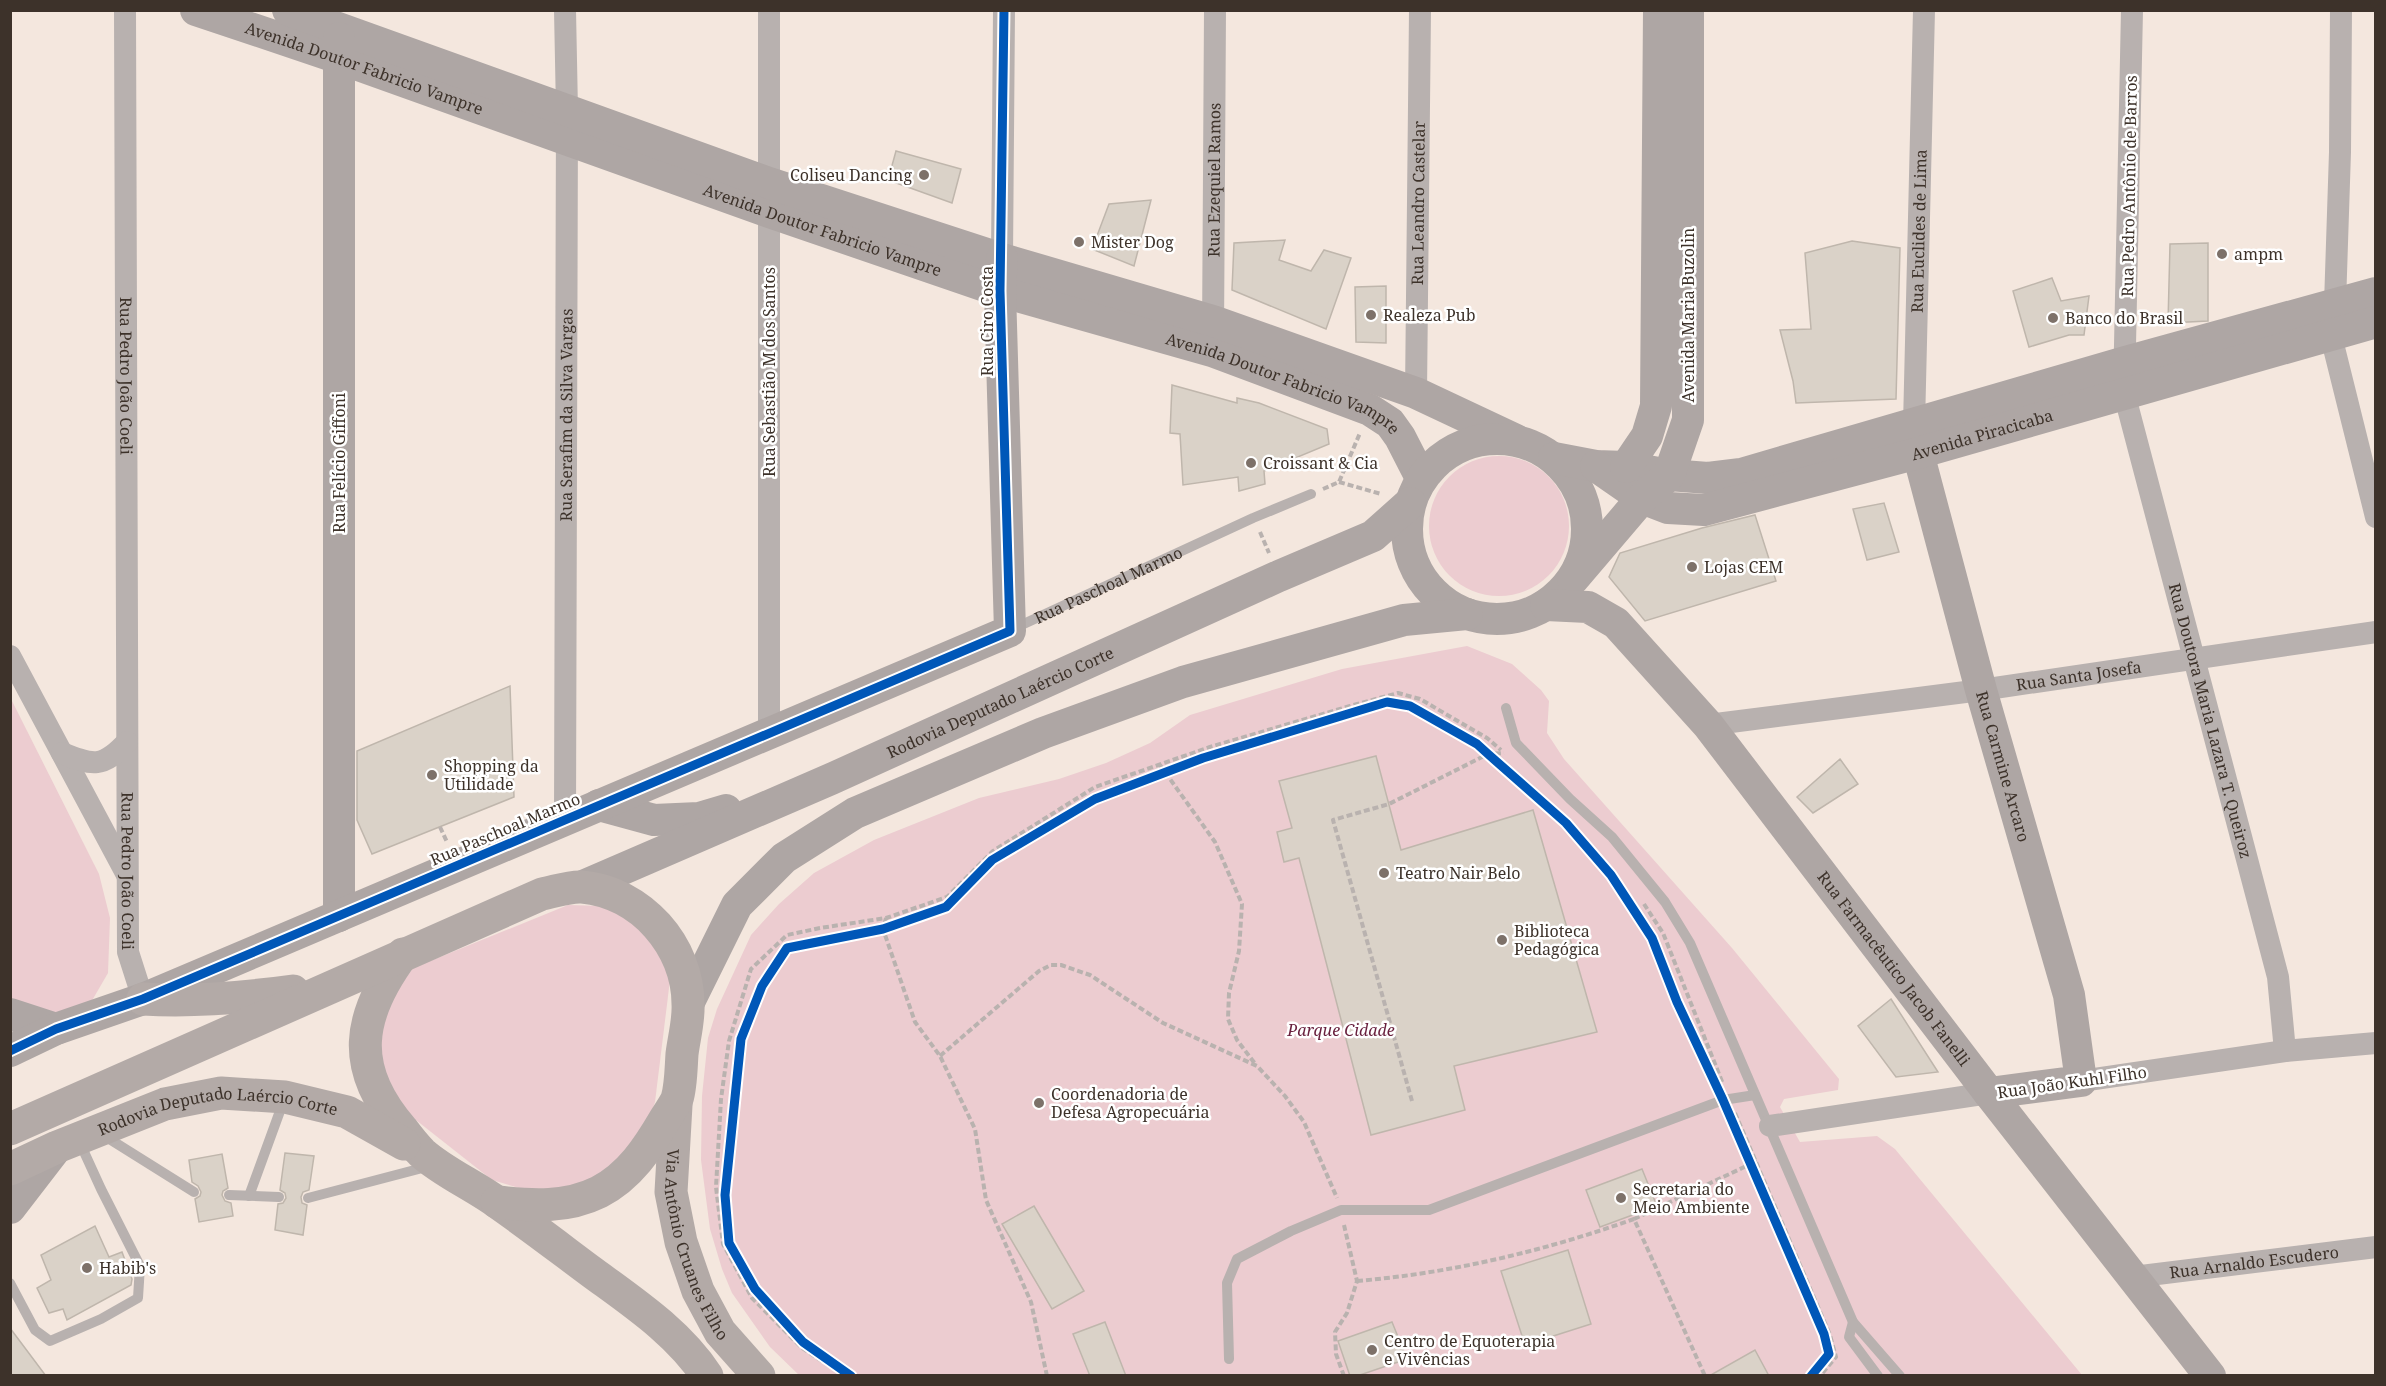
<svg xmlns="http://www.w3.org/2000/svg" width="2386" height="1386" font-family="'Noto Serif',serif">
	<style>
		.green { fill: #ecccd0 }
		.building { fill: #dad2c8; stroke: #bfb6ac; stroke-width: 1.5 }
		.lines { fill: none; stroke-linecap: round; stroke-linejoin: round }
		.path { stroke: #b9b2af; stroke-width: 4; stroke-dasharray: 6 3; stroke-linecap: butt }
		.lane { stroke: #b8b1af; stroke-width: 10 }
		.street { stroke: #b8b1af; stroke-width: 22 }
		.secondary { stroke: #aea6a4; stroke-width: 32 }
		.primary { stroke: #b3aaa7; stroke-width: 33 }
		.cycleway-casing { stroke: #fff; stroke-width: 13 }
		.cycleway { stroke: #0057b8; stroke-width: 9 }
		.poi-dot { fill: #7d7169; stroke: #fff; stroke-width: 2 }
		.labels { text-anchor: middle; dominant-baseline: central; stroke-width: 5; stroke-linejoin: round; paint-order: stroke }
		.street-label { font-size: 16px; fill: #3d322a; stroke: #fff }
		.poi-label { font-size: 16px; fill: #3d322a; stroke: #fff; text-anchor: start }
		.park-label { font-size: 16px; font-style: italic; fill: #681f3d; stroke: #fff }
	</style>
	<rect width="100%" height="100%" fill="#f4e7de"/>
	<g class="green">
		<circle cx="1499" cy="526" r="70"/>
		<polygon points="1467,646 1512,664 1541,690 1549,701 1547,733 1564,759 1732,948 1839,1079 1838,1090 1784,1099 1780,1107 1800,1142 1877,1136 1895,1149 2082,1375 800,1376 770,1347 732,1293 722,1269 710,1229 701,1160 702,1096 708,1038 717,1009 751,935 779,904 814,873 874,840 979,798 1059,779 1106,763 1150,743 1190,715 1342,669"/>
		<polygon points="10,697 99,874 110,918 108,973 90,1004 49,1015 11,1005"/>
		<polygon points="568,905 603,906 627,915 663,954 670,980 655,1102 645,1132 595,1183 533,1192 492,1180 393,1102 381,1075 380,1014 413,968"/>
	</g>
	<g class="building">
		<polygon points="896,151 961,169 952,203 888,180"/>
		<polygon points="1151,200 1134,266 1092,249 1109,204"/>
		<polygon points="1285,240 1279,260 1311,271 1324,250 1351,258 1326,329 1232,290 1234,243"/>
		<polygon points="1852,241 1900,248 1896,399 1796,403 1793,381 1780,330 1811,329 1805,253"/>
		<polygon points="2208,243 2208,321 2168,323 2170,244"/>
		<polygon points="2052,278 2061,301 2089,296 2084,335 2069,335 2029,347 2013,291"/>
		<polygon points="1386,286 1386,343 1356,342 1355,287"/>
		<polygon points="1172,385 1237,403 1237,398 1259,403 1327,429 1329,444 1264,471 1265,484 1239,491 1238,477 1183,485 1180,434 1170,433"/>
		<polygon points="1884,503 1899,552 1867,560 1853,509"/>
		<polygon points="1755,515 1776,581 1645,621 1609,577 1620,553 1702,528"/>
		<polygon points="510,686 514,797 372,854 357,820 357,751"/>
		<polygon points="1376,756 1401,850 1533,810 1597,1032 1454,1066 1465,1110 1371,1135 1299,858 1284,862 1277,832 1292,828 1279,781"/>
		<polygon points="1840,759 1858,784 1813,813 1797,797"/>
		<polygon points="1891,999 1938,1072 1896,1077 1858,1026"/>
		<polygon points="285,1153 314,1156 309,1190 303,1192 301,1197 302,1203 307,1205 303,1235 275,1230 278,1204 283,1203 286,1198 285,1193 280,1190"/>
		<polygon points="222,1154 228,1188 223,1191 222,1195 225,1201 231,1203 233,1216 199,1222 195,1199 200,1196 201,1192 198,1186 192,1182 189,1160"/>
		<polygon points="1642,1169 1657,1206 1600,1227 1586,1190"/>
		<polygon points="1034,1206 1084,1291 1052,1309 1002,1224"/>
		<polygon points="95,1226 109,1257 122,1252 132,1279 131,1285 67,1320 63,1309 49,1313 37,1288 51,1280 41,1255"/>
		<polygon points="1568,1250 1591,1324 1525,1345 1501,1271"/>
		<polygon points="1105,1322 1126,1376 1090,1376 1073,1334"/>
		<polygon points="1392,1322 1407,1359 1357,1376 1350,1376 1338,1341"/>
		<polygon points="10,1328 46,1376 10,1376"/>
		<polygon points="1755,1350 1769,1376 1709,1376"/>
	</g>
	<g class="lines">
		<g class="path">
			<polyline points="1339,482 1381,494"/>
			<polyline points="1323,489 1339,482 1360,433"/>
			<polyline points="1260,532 1269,553"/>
			<polyline points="1160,765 1215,842 1242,904 1239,951 1229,993 1228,1019 1237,1040 1256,1065"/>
			<polyline points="440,827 447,842"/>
			<polyline points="1644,904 1663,933 1723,1084"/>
			<polyline points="886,918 883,929 915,1022 940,1056 975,1129 986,1200 1031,1302 1047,1376"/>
			<polyline points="940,1056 1039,971 1051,965 1061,965 1090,975 1163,1023 1257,1066 1285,1096 1304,1122 1337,1198"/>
			<polyline points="1412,1101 1333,820 1389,804 1488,754 1504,753"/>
			<polyline points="1735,1113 1830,1335 1836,1357 1820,1376"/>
			<polyline points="1634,1219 1757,1161"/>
			<path d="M1357,1281C1452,1273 1544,1251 1634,1219L1705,1376"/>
			<polyline points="845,1376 802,1348 752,1298 723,1244 716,1187 721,1099 729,1041 751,969 787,935 820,928 886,918 947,897 993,851 1095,787 1210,747 1350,706 1398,693 1420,699 1487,738 1501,750"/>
			<polyline points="1344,1376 1336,1354 1335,1332 1347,1313 1357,1281 1344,1225"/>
		</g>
		<g class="lane">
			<path id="s1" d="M1013,629L1253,518L1311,494"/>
			<polyline points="1506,708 1516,743 1570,799 1612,837 1665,902 1690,943 1853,1322 1900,1376"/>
			<polyline points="103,1135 194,1192"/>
			<polyline points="229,1195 279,1197"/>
			<polyline points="249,1196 284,1100"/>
			<polyline points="308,1198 430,1166"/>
			<polyline points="10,1283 35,1330 50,1341 101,1319 138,1298 140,1266 101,1189 80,1143"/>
			<polyline points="1853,1322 1849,1337 1878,1376"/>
			<polyline points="1229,1359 1227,1283 1237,1259 1291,1231 1341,1210 1429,1210 1723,1100 1755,1095"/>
		</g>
		<g class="street">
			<path id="s2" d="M125,10L128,952L143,999"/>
			<polyline points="769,10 769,733"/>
			<path id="s3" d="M2132,10L2124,393L2278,977L2285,1051"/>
			<polyline points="2341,10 2340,152 2335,304 2331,336 2376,517"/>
			<polyline points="1002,259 1004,10"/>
			<path id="s4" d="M1213,336L1215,10"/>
			<path id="s5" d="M1416,393L1420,10"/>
			<path id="s6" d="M1914,425L1924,10"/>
			<polyline points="10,656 126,873"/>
			<path id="s7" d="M1708,725L1981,690L2376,632"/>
			<path d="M62,753C93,766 103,768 127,742"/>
			<path id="s8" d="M565,820L567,111L565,10"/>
			<polyline points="2081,1081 2285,1051 2376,1043"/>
			<polyline points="1770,1126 1989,1093"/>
			<path id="s9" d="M2133,1277L2376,1247"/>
		</g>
		<g class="secondary">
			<path id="s10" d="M196,10L339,58L769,212L1000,291L1212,351L1370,410L1390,423L1400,437L1421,478"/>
			<polyline points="288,10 769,183 1002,259 1213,321 1416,393 1516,440"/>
			<polyline points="339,38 339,916"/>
			<path id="s11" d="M1915,432L1918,453L1981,690L2069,995L2081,1081L1989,1093"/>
			<circle cx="1497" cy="529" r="90"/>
			<polyline points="1554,458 1596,466 1626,467 1669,475 1708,478 1741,474 2125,362 2376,293"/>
			<path id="s12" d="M1596,466L1642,498L1668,508L1704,510L1918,453L2376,322"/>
			<polyline points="1626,467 1647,436 1656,406 1659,10"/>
			<polyline points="1573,579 1642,498 1669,475 1688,420 1688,10"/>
			<path id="s13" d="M1546,605L1588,607L1616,623L1708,725L1989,1093L2210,1376"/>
			<polyline points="599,805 654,820 699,818 726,810"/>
			<path id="s14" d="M581,887L831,779L1279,576L1373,536L1410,503"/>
			<polyline points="688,1004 737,905 784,858 855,813 1043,733 1183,682 1404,620 1467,614"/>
			<polyline points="10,1014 56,1029"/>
			<polyline points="10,1051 56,1029 143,999 1010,631 1000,291 1002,259"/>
			<polyline points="10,1208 57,1147"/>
		</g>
		<g class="primary">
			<path d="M403,954C357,1016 349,1068 402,1129C408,1137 415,1146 422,1153C443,1172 475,1186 498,1203C531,1226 562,1250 593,1273C634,1303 679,1333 707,1376"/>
			<path d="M143,999C193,1002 242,998 293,991"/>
			<path id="s15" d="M676,1105L671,1192L681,1242L698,1291L720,1332L759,1376"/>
			<path d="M10,1129L542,894C554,892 569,886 582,887C641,892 688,946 688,1004C689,1020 684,1038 682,1054C681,1068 681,1086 677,1099C674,1106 669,1112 665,1119C648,1148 630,1176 599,1192C567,1208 532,1206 497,1202"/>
			<path id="s16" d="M10,1169L57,1147L165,1104L221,1093L285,1097L347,1112L404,1144"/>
		</g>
		<g class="cycleway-casing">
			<g id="cycleway">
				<polyline points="10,1051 56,1029 143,999 1010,631 1000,291 1004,10"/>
				<polyline points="851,1376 803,1342 755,1289 729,1243 725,1195 741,1039 762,986 787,948 883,929 946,907 992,860 1095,799 1203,758 1387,702 1410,706 1477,744 1488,754 1566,823 1611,875 1652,938 1677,1002 1723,1100 1824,1334 1829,1354 1811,1376"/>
			</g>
		</g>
		<use href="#cycleway" class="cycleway"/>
	</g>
	<g class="poi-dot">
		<circle cx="924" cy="175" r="6"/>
		<circle cx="1079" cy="242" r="6"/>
		<circle cx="2222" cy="254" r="6"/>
		<circle cx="1371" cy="315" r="6"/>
		<circle cx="2053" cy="318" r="6"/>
		<circle cx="1251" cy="463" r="6"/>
		<circle cx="1692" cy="567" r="6"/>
		<circle cx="432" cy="775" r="6"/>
		<circle cx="1384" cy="873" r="6"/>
		<circle cx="1502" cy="940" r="6"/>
		<circle cx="1039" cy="1103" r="6"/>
		<circle cx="1621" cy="1198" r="6"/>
		<circle cx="87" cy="1268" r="6"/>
		<circle cx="1372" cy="1350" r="6"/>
	</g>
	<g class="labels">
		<g class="street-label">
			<text stroke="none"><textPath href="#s10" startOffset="178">Avenida Doutor Fabricio Vampre</textPath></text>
			<text stroke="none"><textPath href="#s4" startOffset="156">Rua Ezequiel Ramos</textPath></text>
			<text transform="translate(2129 186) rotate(-89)">Rua Pedro Antônio de Barros</text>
			<text stroke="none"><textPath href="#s5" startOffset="190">Rua Leandro Castelar</textPath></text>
			<text stroke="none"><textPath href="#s10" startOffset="664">Avenida Doutor Fabricio Vampre</textPath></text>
			<text stroke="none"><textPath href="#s6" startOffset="194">Rua Euclides de Lima</textPath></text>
			<text transform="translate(1688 315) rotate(-90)">Avenida Maria Buzolin</text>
			<text transform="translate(987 321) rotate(-90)">Rua Ciro Costa</text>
			<text transform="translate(769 372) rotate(-90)">Rua Sebastião M dos Santos</text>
			<text stroke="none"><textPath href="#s2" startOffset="366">Rua Pedro João Coeli</textPath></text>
			<text stroke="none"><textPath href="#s10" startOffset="1150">Avenida Doutor Fabricio Vampre</textPath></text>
			<text stroke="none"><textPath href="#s8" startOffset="405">Rua Serafim da Silva Vargas</textPath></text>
			<text stroke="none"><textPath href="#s12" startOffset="408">Avenida Piracicaba</textPath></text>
			<text transform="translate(339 463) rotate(-90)">Rua Felício Giffoni</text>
			<text stroke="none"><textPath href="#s1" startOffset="105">Rua Paschoal Marmo</textPath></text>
			<text stroke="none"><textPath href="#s7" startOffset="374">Rua Santa Josefa</textPath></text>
			<text stroke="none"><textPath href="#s14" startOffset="458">Rodovia Deputado Laércio Corte</textPath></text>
			<text stroke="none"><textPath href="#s3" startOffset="722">Rua Doutora Maria Lazara T. Queiroz</textPath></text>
			<text stroke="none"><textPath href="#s11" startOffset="346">Rua Carmine Arcaro</textPath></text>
			<text transform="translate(505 829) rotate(-23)">Rua Paschoal Marmo</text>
			<text stroke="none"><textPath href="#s2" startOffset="861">Rua Pedro João Coeli</textPath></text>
			<text stroke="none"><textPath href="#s13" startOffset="518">Rua Farmacêutico Jacob Fanelli</textPath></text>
			<text transform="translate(2072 1082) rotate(-8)">Rua João Kuhl Filho</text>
			<text stroke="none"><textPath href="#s16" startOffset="220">Rodovia Deputado Laércio Corte</textPath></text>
			<text stroke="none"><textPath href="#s15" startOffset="144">Via Antônio Cruanes Filho</textPath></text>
			<text stroke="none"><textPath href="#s9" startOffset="122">Rua Arnaldo Escudero</textPath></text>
		</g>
		<g class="poi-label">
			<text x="912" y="175" text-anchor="end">Coliseu Dancing</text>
			<text x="1091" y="242">Mister Dog</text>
			<text x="2234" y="254">ampm</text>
			<text x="1383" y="315">Realeza Pub</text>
			<text x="2065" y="318">Banco do Brasil</text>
			<text x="1263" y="463">Croissant &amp; Cia</text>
			<text x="1704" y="567">Lojas CEM</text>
			<text x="444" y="766">Shopping da<tspan x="444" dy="18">Utilidade</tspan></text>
			<text x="1396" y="873">Teatro Nair Belo</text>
			<text x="1514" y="931">Biblioteca<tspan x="1514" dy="18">Pedagógica</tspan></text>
			<text x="1051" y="1094">Coordenadoria de<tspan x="1051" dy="18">Defesa Agropecuária</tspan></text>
			<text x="1633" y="1189">Secretaria do<tspan x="1633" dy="18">Meio Ambiente</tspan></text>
			<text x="99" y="1268">Habib's</text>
			<text x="1384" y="1341">Centro de Equoterapia<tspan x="1384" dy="18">e Vivências</tspan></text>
		</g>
		<g class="park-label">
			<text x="1341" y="1030">Parque Cidade</text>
		</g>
	</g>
	<rect width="2386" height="1386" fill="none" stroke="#3d322a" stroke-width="24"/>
</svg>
